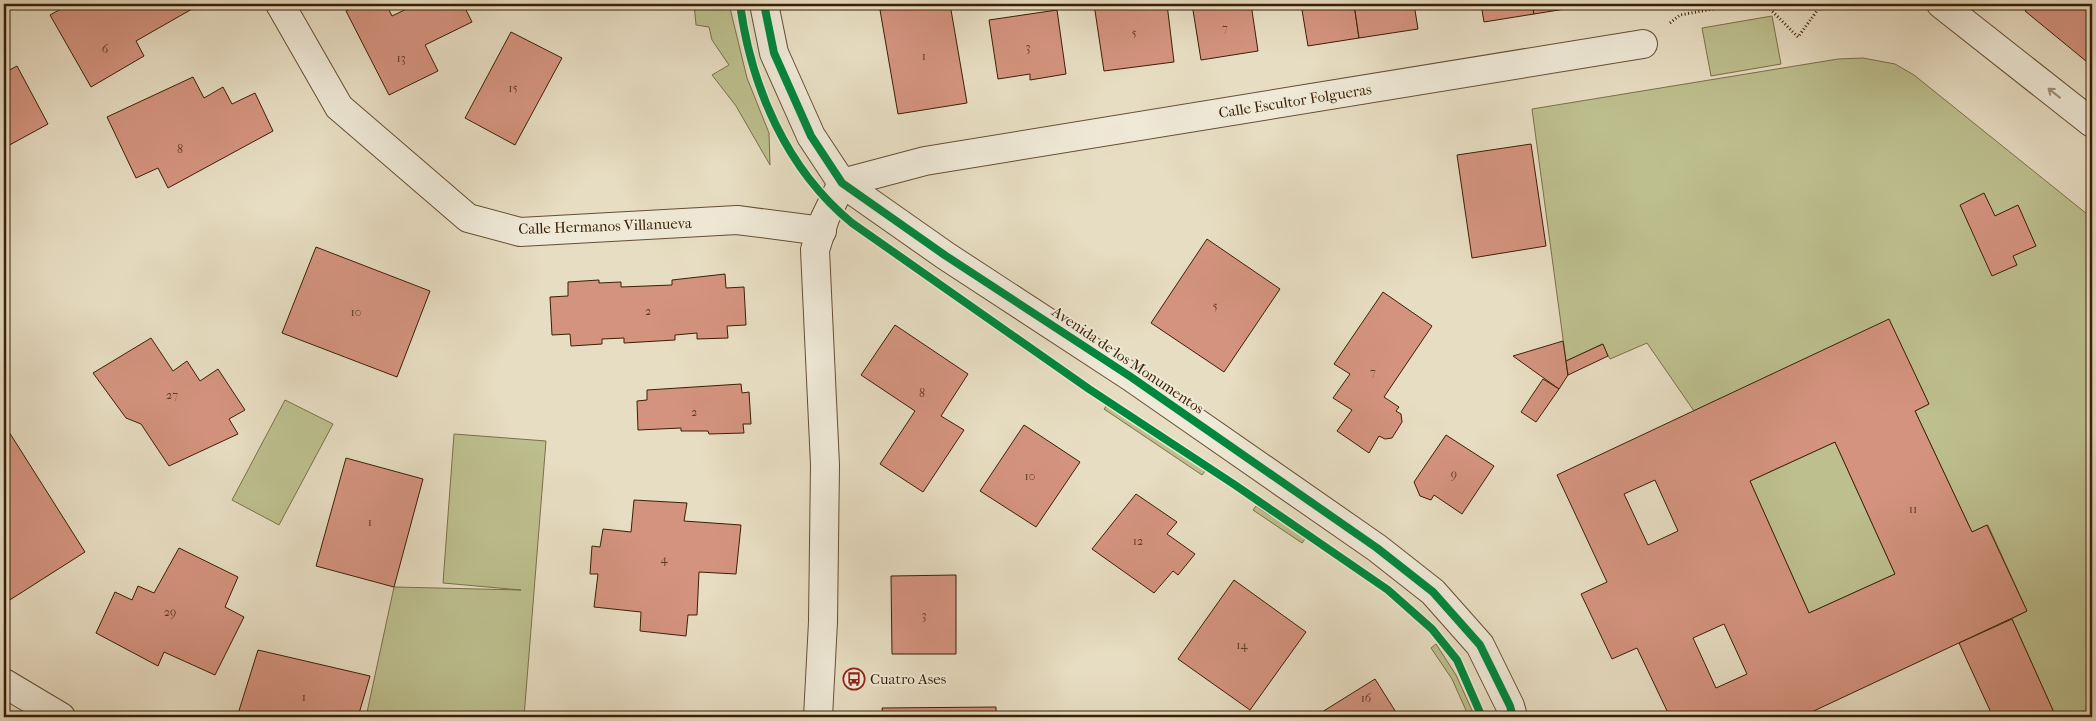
<svg xmlns="http://www.w3.org/2000/svg" width="2096" height="721" font-family="'IM FELL French Canon',serif">
	<style>
		.green { fill: #bdbf8e; stroke: #7c6f48 }
		.building { fill: #d4937f; stroke: #3b1f03; fill-rule: evenodd }
		.lines { fill: none; stroke-linecap: round; stroke-linejoin: round }
		.minor-casing { stroke: #664e33; stroke-width: 30 }
		.path { stroke: #3b1f03; stroke-width: 3; stroke-dasharray: 1 2.5; stroke-linecap: butt }
		.minor { stroke: #efe9d7; stroke-width: 28 }
		.cycleway-casing { stroke: #efe9d7; stroke-width: 11 }
		.cycleway { stroke: #00873e; stroke-width: 8 }
		.oneway { stroke: #9e8e78 }
		.labels { text-anchor: middle; dominant-baseline: central; stroke-width: 4; stroke-linejoin: round; paint-order: stroke }
		.number-label { font-size: 12px; fill: #613c22 }
		.street-label { font-size: 15px; fill: #3b1f03; stroke: #efe9d7 }
		.poi-label { font-size: 15px; fill: #3b1f03; stroke: #efe9d7; text-anchor: start }
	</style>
	<rect width="100%" height="100%" fill="#e7ddc2"/>
	<filter id="stains"><feTurbulence type="fractalNoise" baseFrequency=".004" numOctaves="4"/><feColorMatrix values="0 0 0 0 .2 0 0 0 0 .09 0 0 0 0 .02 0 0 0 .5 -.17"/></filter>
	<radialGradient id="worn" r=".72"><stop offset=".6" stop-color="#630" stop-opacity="0"/><stop offset="1" stop-color="#630" stop-opacity=".3"/></radialGradient>
	<g class="green">
		<polygon points="694,4 729,4 747,78 769,133 770,165 736,106 712,75 729,65 712,40 709,27 696,25"/>
		<polygon points="1772,16 1781,64 1711,76 1702,28"/>
		<polygon points="1863,58 1895,64 1914,75 2092,218 2092,717 2056,717 2012,619 2027,611 1988,525 1972,532 1915,411 1929,404 1889,320 1694,411 1647,343 1610,359 1602,344 1566,361 1532,109 1838,59"/>
		<polygon points="285,400 333,424 279,525 232,500"/>
		<polygon points="1107,405 1205,471 1202,475 1104,409"/>
		<polygon points="454,434 546,441 524,717 366,717 394,587 521,590 443,583"/>
		<polygon points="1835,442 1895,574 1809,613 1750,481"/>
		<polygon points="1256,506 1305,539 1302,543 1253,510"/>
		<polygon points="1436,644 1456,675 1475,717 1469,717 1452,679 1431,648"/>
	</g>
	<g class="building">
		<polygon points="70,4 189,4 192,9 136,41 144,56 91,87 50,15"/>
		<polygon points="360,4 386,4 392,16 417,4 463,4 472,22 425,45 438,71 389,95 346,11"/>
		<polygon points="916,4 950,4 967,103 898,114 880,10"/>
		<polygon points="1094,4 1167,4 1174,62 1104,71"/>
		<polygon points="1192,4 1251,4 1258,51 1201,60"/>
		<polygon points="1301,4 1354,4 1359,38 1308,46"/>
		<polygon points="1354,4 1414,4 1418,29 1359,38"/>
		<polygon points="1481,4 1532,4 1534,14 1484,22"/>
		<polygon points="1532,4 1590,4 1590,5 1534,14"/>
		<polygon points="2031,4 2092,4 2092,66 2025,11"/>
		<polygon points="1057,10 1066,74 1030,80 1030,74 998,79 989,20"/>
		<polygon points="511,32 562,58 515,145 465,118"/>
		<polygon points="17,66 48,124 4,148 4,73"/>
		<polygon points="193,77 204,98 223,87 232,104 255,93 273,131 168,188 158,168 136,178 107,117"/>
		<polygon points="1531,144 1546,246 1472,258 1457,155"/>
		<polygon points="1984,193 1995,216 2018,205 2036,246 2013,256 2017,265 1992,276 1960,205"/>
		<polygon points="1207,239 1280,289 1224,372 1151,323"/>
		<polygon points="316,247 430,291 397,377 282,333"/>
		<polygon points="725,274 726,288 744,287 746,325 727,326 728,338 697,339 697,333 675,335 675,340 624,343 624,338 602,339 602,344 571,346 570,334 552,335 550,297 568,296 568,282 599,280 599,283 621,282 621,287 672,285 672,280"/>
		<polygon points="1383,292 1432,326 1384,397 1399,407 1396,411 1401,414 1402,422 1392,438 1385,439 1379,436 1369,453 1337,431 1352,410 1333,398 1350,374 1334,364"/>
		<path d="M1889,319L1929,404L1915,411L1972,532L1987,525L2027,611L1801,717H1670L1637,648L1612,659L1581,594L1607,582L1557,475ZM1835,442L1895,574L1809,613L1750,481ZM1655,480L1678,531L1648,545L1624,494ZM1724,624L1747,674L1716,688L1693,638Z"/>
		<polygon points="895,325 968,374 941,416 964,430 923,492 880,464 915,411 861,375"/>
		<polygon points="151,338 173,371 187,361 200,381 218,369 245,410 229,419 238,434 169,466 141,424 126,418 93,373"/>
		<polygon points="1563,341 1568,375 1559,389 1513,356"/>
		<polygon points="1603,344 1608,356 1568,375 1566,361"/>
		<polygon points="1543,379 1559,389 1536,422 1521,412"/>
		<polygon points="741,384 742,393 749,392 751,424 743,424 744,433 709,434 708,431 681,431 681,428 638,430 637,401 647,400 647,390"/>
		<polygon points="4,424 85,552 5,603 4,601"/>
		<polygon points="1024,425 1080,462 1036,527 980,491"/>
		<polygon points="1446,435 1494,466 1462,514 1434,495 1431,500 1420,496 1414,482"/>
		<polygon points="346,458 423,479 394,587 316,566"/>
		<polygon points="1136,494 1177,522 1167,534 1195,554 1178,575 1173,571 1154,593 1092,549"/>
		<polygon points="634,500 687,503 684,521 741,525 736,574 699,572 697,615 688,615 686,636 640,631 641,612 594,607 598,574 590,574 592,546 600,547 603,529 631,532"/>
		<polygon points="179,548 238,577 225,607 244,617 215,675 164,652 158,666 96,633 115,592 132,600 138,586 154,593"/>
		<polygon points="956,575 956,654 892,654 891,576"/>
		<polygon points="1234,580 1306,632 1250,710 1178,659"/>
		<polygon points="2012,619 2056,717 1993,717 1959,643"/>
		<polygon points="258,650 370,676 358,717 237,717"/>
		<polygon points="1375,679 1399,717 1314,717"/>
		<polygon points="996,707 996,717 883,717 882,708"/>
	</g>
	<g class="lines">
		<g class="minor-casing">
			<g id="minor">
				<polyline points="280,4 339,107 468,218 520,232 737,220 822,231"/>
				<polyline points="764,4 774,53 811,136 842,183 946,256 1131,377 1377,548 1433,592 1480,645 1510,706 1513,717"/>
				<polyline points="1941,4 2092,123"/>
				<polyline points="842,183 925,161 1643,44"/>
				<polyline points="4,683 61,717"/>
				<polyline points="818,717 823,622 825,465 815,250 825,218 842,183"/>
			</g>
		</g>
		<g class="path">
			<polyline points="1765,4 1798,37 1822,4"/>
			<polyline points="1670,23 1680,15 1740,4"/>
		</g>
		<use href="#minor" class="minor"/>
		<g class="cycleway-casing">
			<g id="cycleway">
				<path d="M740,4C751,86 786,169 852,223L1089,389L1235,485L1388,590L1432,629L1457,660L1482,717"/>
				<polyline points="764,4 774,53 811,136 842,183 946,256 1131,377 1377,548 1433,592 1480,645 1510,706 1513,717"/>
			</g>
		</g>
		<use href="#cycleway" class="cycleway"/>
	</g>
	<defs><path id="oneway-shaft" d="M-6 0H5M1.5-3L5.5 0L1.5 3" fill="none" stroke-width="1.6" stroke-linecap="round" stroke-linejoin="round" transform="scale(1.25)"/></defs>
	<use class="oneway" href="#oneway-shaft" transform="translate(2054 93) rotate(-142)"/>
	<defs>
		<g id="bus-ring" transform="scale(1.125)"><circle r="9.5" fill="#efe9d7" stroke="#8f2418" stroke-width="1.5"/><path d="M-5-6H5V4H4V6H2V4H-2V6H-4V4H-5ZM-3.5-4V0h7V-4ZM-3.5 1.2v1.5H-2V1.2ZM2 1.2v1.5H3.5V1.2Z" fill="#8f2418"/></g>
	</defs>
	<g fill-rule="evenodd">
		<use href="#bus-ring" x="854" y="679"/>
	</g>
	<g class="labels">
		<g class="number-label">
			<text x="1225" y="28">7</text>
			<text x="1134" y="33">5</text>
			<text x="1028" y="47">3</text>
			<text x="105" y="49">6</text>
			<text x="924" y="56">1</text>
			<text x="401" y="58">13</text>
			<text x="513" y="88">15</text>
			<text x="180" y="149">8</text>
			<text x="1215" y="306">5</text>
			<text x="648" y="311">2</text>
			<text x="356" y="312">10</text>
			<text x="1373" y="372">7</text>
			<text x="922" y="393">8</text>
			<text x="172" y="395">27</text>
			<text x="694" y="412">2</text>
			<text x="1454" y="474">9</text>
			<text x="1030" y="476">10</text>
			<text x="1913" y="509">11</text>
			<text x="370" y="522">1</text>
			<text x="1138" y="541">12</text>
			<text x="664" y="559">4</text>
			<text x="170" y="612">29</text>
			<text x="924" y="615">3</text>
			<text x="1242" y="645">14</text>
			<text x="304" y="697">1</text>
			<text x="1366" y="698">16</text>
		</g>
		<g class="street-label">
			<text transform="translate(1295 101) rotate(-9)">Calle Escultor Folgueras</text>
			<text transform="translate(605 226) rotate(-2)">Calle Hermanos Villanueva</text>
			<text transform="translate(1128 360) rotate(34)">Avenida de los Monumentos</text>
		</g>
		<g class="poi-label">
			<text x="870" y="679">Cuatro Ases</text>
		</g>
	</g>
	<rect width="2096" height="721" fill="none" stroke="#e7ddc2" stroke-width="20"/>
	<rect x="5" y="5" width="2086" height="711" fill="none" stroke="#3b1f03" stroke-width="2.5"/>
	<rect x="10" y="10" width="2076" height="701" fill="none" stroke="#3b1f03"/>
	<rect width="100%" height="100%" filter="url(#stains)"/>
	<rect width="100%" height="100%" fill="url(#worn)"/>
</svg>
